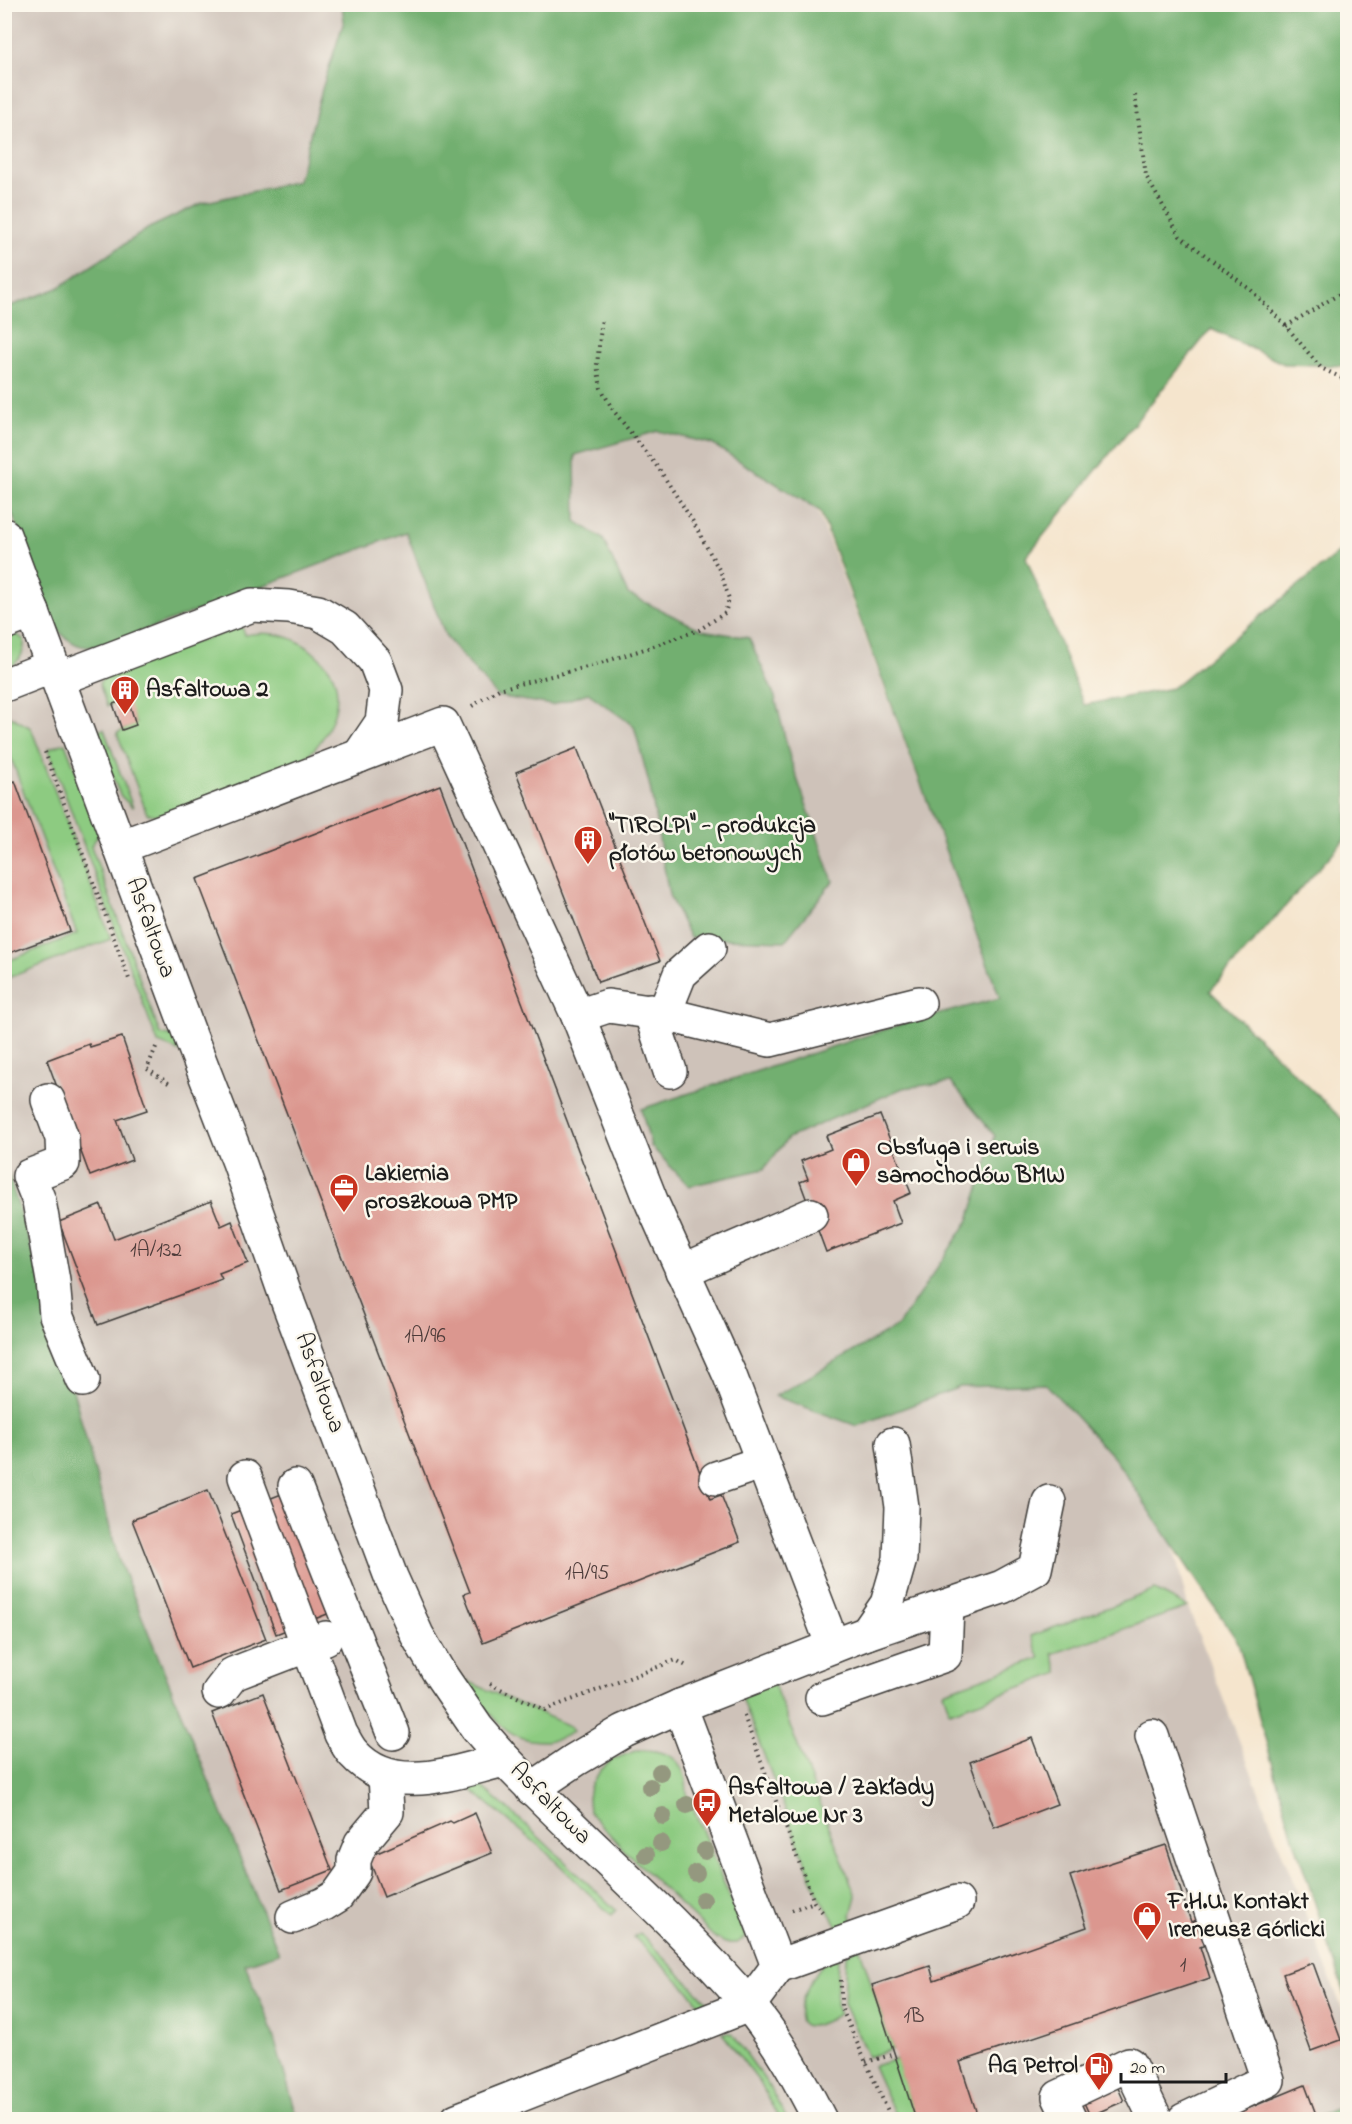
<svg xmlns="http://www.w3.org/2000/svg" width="1352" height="2124" font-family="'Indie Flower',sans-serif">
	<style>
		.industrial { fill: #cec2b9 }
		.green { fill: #8dcb81; stroke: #54744e; stroke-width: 1.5 }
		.forest { fill: #72af6f; stroke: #476646; stroke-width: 1.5 }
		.building { fill: #db978f }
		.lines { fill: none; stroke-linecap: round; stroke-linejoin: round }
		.minor-casing { stroke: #3d3a37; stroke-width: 36 }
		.path { stroke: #3d3a37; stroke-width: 4; stroke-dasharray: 1.5 4.5; stroke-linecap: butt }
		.minor { stroke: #fff; stroke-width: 33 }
		.tree { fill: #94987f }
		.labels { text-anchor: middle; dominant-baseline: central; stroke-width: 5; stroke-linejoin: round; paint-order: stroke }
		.number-label { font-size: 21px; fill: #4c3b39 }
		.poi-label { font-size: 24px; font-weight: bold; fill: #1c1c1c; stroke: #fbf7ec; text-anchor: start }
		.street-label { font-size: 24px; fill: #1c1c1c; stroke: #fbf7ec }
	</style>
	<rect width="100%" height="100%" fill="#fbf7ec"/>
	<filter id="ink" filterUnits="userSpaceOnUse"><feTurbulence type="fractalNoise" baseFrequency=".0167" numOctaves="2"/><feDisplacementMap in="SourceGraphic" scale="12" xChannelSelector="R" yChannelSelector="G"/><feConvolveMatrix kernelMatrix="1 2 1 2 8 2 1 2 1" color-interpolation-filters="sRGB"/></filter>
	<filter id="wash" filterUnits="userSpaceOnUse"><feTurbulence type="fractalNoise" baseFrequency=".008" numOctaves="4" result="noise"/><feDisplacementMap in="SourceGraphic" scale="24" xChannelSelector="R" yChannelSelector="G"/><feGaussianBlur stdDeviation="1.35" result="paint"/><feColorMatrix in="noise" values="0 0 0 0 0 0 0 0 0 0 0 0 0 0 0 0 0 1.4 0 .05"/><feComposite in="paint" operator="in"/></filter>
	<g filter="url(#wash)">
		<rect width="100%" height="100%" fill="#f5e5cd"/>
		<polygon class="industrial" points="5,5 628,5 1112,1297 1188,1607 1347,2022 1347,2073 1337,2108 1310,2120 5,2120"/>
		<g class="green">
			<path d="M242,627L245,635C269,630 294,635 313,652C322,660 332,669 335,681C343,710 323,748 297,763C276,774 251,781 229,790C213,797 186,812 170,814C163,816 154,815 147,814L117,733L136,724L126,700L107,706L99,683L109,672L122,666Z"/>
			<path d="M16,634L24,640C25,655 18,664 5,670V639Z"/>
			<polygon points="10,716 31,728 111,939 5,979 5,962 77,934 5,742 5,718"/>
			<polygon points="104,729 133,808 121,796 117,788 95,731"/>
			<polygon points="65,743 100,833 91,846 160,1034 175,1037 181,1052 158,1043 48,749"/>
			<polygon points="1155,1590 1188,1607 1052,1654 1059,1673 950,1712 943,1692 1040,1658 1031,1636"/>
			<path d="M467,1681L570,1726L573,1731C566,1738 556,1740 546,1741C505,1743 487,1711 467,1681Z"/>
			<polygon points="773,1682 856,1896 851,1915 854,1924 838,1928 817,1892 740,1693"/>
			<path d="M638,1750C670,1749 686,1760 687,1793L746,1937L737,1943H725L714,1937L626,1852L589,1812L588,1798L590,1787L600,1771L611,1760Z"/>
			<polygon points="466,1784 482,1787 525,1824 616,1910 611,1915 543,1849 469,1788 456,1786"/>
			<polygon points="640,1933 708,2003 704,2011 689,1991 634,1937"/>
			<polygon points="859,1946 893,2049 868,2057 844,2003 846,1955"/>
			<path d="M838,1956L836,2005L840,2014C831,2018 818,2027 809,2026C784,2024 815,1970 825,1962C828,1960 834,1958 838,1956Z"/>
			<polygon points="722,2033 729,2033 733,2035 767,2083 787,2119 779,2119 760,2083"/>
			<polygon points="897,2059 916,2119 897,2119 873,2066"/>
		</g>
		<g class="forest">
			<path d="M342,5H1347V366L1284,364L1211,329L1026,557L1084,705L1172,688L1347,546V837L1210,991L1343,1120L1347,1117V2000L1292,1834L1238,1642L1115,1459L1046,1384L960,1387L857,1426L775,1396L898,1326L969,1220L995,1136L951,1082L903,1088L788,1138L764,1169L689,1186L651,1146L641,1109L902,1024L1000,998L820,511L712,444L658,431L575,455L576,521L603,539L628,594L702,630L749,638L775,697L790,758L833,881L785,941L690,938L669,895L650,787L634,726L588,693L552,705L497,696L446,637L406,532L122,639C89,649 79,654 54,626L5,494V308L58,288L149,228L202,203L298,181L322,89L344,21Z"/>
			<polygon points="4,1160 58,1334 118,1558 279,1953 245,1964 269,2022 298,2119 5,2119"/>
			<polygon points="1347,2082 1347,2119 1310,2120 1337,2108"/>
		</g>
		<g id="blocks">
			<g class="building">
				<polygon points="128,699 136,725 122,730 113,704"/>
				<polygon points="577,748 660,961 598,982 516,772"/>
				<polygon points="15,781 70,931 4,955 4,785"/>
				<polygon points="440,785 710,1499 721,1495 740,1542 483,1643 464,1594 470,1592 197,879"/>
				<polygon points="122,1037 147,1110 117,1120 132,1160 90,1176 47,1060 89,1044 90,1047"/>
				<polygon points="880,1115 911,1193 893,1201 901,1223 826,1252 800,1182 808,1179 801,1161 831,1149 826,1136"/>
				<polygon points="211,1201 221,1226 232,1221 248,1263 219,1274 222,1280 98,1325 59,1222 101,1205 114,1239"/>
				<polygon points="208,1490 266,1639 190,1668 132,1520"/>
				<polygon points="284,1493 330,1613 276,1634 231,1514"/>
				<polygon points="263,1693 332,1870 281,1890 212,1713"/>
				<polygon points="1032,1738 1057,1804 994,1828 970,1762"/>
				<polygon points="475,1813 492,1853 384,1897 368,1857 450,1821 453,1823"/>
				<polygon points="1166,1845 1191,1922 1202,1918 1211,1943 1200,1947 1210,1978 960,2062 979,2120 916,2120 872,1985 930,1966 934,1981 1087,1927 1070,1876"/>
				<polygon points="1313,1963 1341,2040 1311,2051 1283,1974"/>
				<polygon points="1108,2066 1124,2101 1090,2116 1074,2080"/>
				<polygon points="1305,2085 1317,2117 1310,2119 1223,2119"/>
			</g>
		</g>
	</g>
	<g filter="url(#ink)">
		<use href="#blocks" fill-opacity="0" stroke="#3d3a37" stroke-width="1.5"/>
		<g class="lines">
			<g class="minor-casing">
				<g id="minor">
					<path d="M4,535L191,1038L239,1162L289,1305L391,1577L417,1635L438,1671L477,1728L505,1760C584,1843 673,1916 747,2003C777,2038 799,2079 820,2120"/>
					<polyline points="4,623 33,612"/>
					<polyline points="58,679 252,605 289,607 318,612 345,628 375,661 386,690 382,722 359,756"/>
					<polyline points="4,685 53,666"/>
					<polyline points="120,847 443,724 578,1016 652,1203 730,1376 833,1646"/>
					<polyline points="650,1011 670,1071"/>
					<polyline points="664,1014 680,974 709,948"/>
					<polyline points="578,1016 608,1006 664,1014 770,1040 919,1003"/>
					<polyline points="48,1100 62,1138 63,1163 29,1176 39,1201 53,1281 56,1315 83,1380"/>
					<polyline points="682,1271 811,1215"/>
					<path d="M245,1477L341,1734C345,1740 348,1748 354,1754C394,1798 456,1771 505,1760"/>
					<polyline points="716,1478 763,1462"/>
					<polyline points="295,1486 393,1733"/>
					<polyline points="867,1633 887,1604 900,1559 902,1507 893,1444"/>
					<polyline points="219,1692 233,1674 326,1638"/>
					<polyline points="822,1698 945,1655 947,1606"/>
					<polyline points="1152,1736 1268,2080 1184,2120"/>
					<polyline points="532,1789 575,1760 624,1731 680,1706 867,1633 1002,1587 1035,1569 1049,1502"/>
					<polyline points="293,1917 324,1904 337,1896 354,1872 354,1860 361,1843 387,1812 385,1775"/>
					<polyline points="778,1966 957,1902"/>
					<polyline points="457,2120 749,2005 778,1966 680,1706"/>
					<polyline points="1070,2120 1059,2097 1129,2064 1156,2120"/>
				</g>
			</g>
			<g class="path">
				<polyline points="1135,95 1146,176 1180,236 1251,290 1286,326 1321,368 1348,381"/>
				<polyline points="1286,326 1348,289"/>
				<polyline points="472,706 499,689 591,666 651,647 699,630 725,613 729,599 721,573 692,520 659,469 613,410 601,388 597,365 602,317"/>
				<polyline points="45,752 129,979"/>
				<polyline points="156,1047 147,1069 170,1084"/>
				<polyline points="490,1684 545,1710 676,1660 688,1667"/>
				<polyline points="744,1716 814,1902 824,1914"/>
				<polyline points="792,1910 814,1902"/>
				<polyline points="841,1980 841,2007 892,2120"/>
				<polyline points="866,2062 895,2054"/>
			</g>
			<use href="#minor" class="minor"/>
		</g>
		<g class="tree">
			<circle cx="660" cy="1772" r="9"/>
			<circle cx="650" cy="1787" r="9"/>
			<circle cx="687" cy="1805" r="9"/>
			<circle cx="663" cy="1816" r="9"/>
			<circle cx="661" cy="1843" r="9"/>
			<circle cx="705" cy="1851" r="9"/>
			<circle cx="646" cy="1855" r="9"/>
			<circle cx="696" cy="1873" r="9"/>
			<circle cx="703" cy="1900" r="9"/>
		</g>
	</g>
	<defs>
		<g id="building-pin" transform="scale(1.5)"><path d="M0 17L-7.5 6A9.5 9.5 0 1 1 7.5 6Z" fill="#c8321e" stroke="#fbf7ec"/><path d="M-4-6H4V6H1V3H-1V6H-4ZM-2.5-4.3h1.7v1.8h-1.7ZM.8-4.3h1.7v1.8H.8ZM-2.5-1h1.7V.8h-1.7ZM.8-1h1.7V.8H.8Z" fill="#fff"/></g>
		<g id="shop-pin" transform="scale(1.5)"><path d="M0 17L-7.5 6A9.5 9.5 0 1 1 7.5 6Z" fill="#c8321e" stroke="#fbf7ec"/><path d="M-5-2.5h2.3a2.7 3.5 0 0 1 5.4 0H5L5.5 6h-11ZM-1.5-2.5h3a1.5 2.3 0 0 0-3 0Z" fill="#fff"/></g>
		<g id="office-pin" transform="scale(1.5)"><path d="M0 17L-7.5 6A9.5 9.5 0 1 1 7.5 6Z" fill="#c8321e" stroke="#fbf7ec"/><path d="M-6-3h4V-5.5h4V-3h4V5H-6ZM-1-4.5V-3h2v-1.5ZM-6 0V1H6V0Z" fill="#fff"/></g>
		<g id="bus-pin" transform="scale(1.5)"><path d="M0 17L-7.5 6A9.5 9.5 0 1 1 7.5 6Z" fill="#c8321e" stroke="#fbf7ec"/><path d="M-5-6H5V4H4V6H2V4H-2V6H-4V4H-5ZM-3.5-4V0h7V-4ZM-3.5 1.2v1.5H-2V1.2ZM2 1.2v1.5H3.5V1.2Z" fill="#fff"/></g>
		<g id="fuel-pin" transform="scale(1.5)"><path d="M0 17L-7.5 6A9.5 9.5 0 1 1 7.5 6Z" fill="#c8321e" stroke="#fbf7ec"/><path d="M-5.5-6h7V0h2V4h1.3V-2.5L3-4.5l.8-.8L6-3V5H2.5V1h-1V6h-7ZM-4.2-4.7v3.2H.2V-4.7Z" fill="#fff"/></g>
	</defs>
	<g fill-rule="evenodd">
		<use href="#building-pin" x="125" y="690"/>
		<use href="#building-pin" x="588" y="840"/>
		<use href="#shop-pin" x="856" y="1162"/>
		<use href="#office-pin" x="344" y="1188"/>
		<use href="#bus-pin" x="707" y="1802"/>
		<use href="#shop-pin" x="1147" y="1916"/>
		<use href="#fuel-pin" x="1099" y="2066"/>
	</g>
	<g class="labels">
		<g class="number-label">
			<text x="156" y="1251">1A/132</text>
			<text x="425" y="1337">1A/96</text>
			<text x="587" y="1574">1A/95</text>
			<text x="1183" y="1966">1</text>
			<text x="914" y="2017">1B</text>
		</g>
		<g class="poi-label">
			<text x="146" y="690">Asfaltowa 2</text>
			<text x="609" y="826">"TIROLPI" - produkcja<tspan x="609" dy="28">płotów betonowych</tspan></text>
			<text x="877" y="1148">Obsługa i serwis<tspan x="877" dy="28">samochodów BMW</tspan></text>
			<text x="365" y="1174">Lakiernia<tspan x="365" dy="28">proszkowa PMP</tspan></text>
			<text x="728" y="1788">Asfaltowa / Zakłady<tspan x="728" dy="28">Metalowe Nr 3</tspan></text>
			<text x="1168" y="1902">F.H.U. Kontakt<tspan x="1168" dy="28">Ireneusz Górlicki</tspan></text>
			<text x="1078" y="2066" text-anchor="end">AG Petrol</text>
		</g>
		<g class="street-label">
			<text transform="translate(150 928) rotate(70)">Asfaltowa</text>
			<text transform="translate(319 1383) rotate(70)">Asfaltowa</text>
			<text transform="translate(550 1804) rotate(45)">Asfaltowa</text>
		</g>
	</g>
	<rect width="1352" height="2124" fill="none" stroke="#fbf7ec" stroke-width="24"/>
	<path d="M1121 2073v9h105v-9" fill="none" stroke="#1c1c1c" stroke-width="3"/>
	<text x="1130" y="2073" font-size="18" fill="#1c1c1c" stroke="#fbf7ec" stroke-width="4.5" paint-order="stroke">20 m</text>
</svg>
